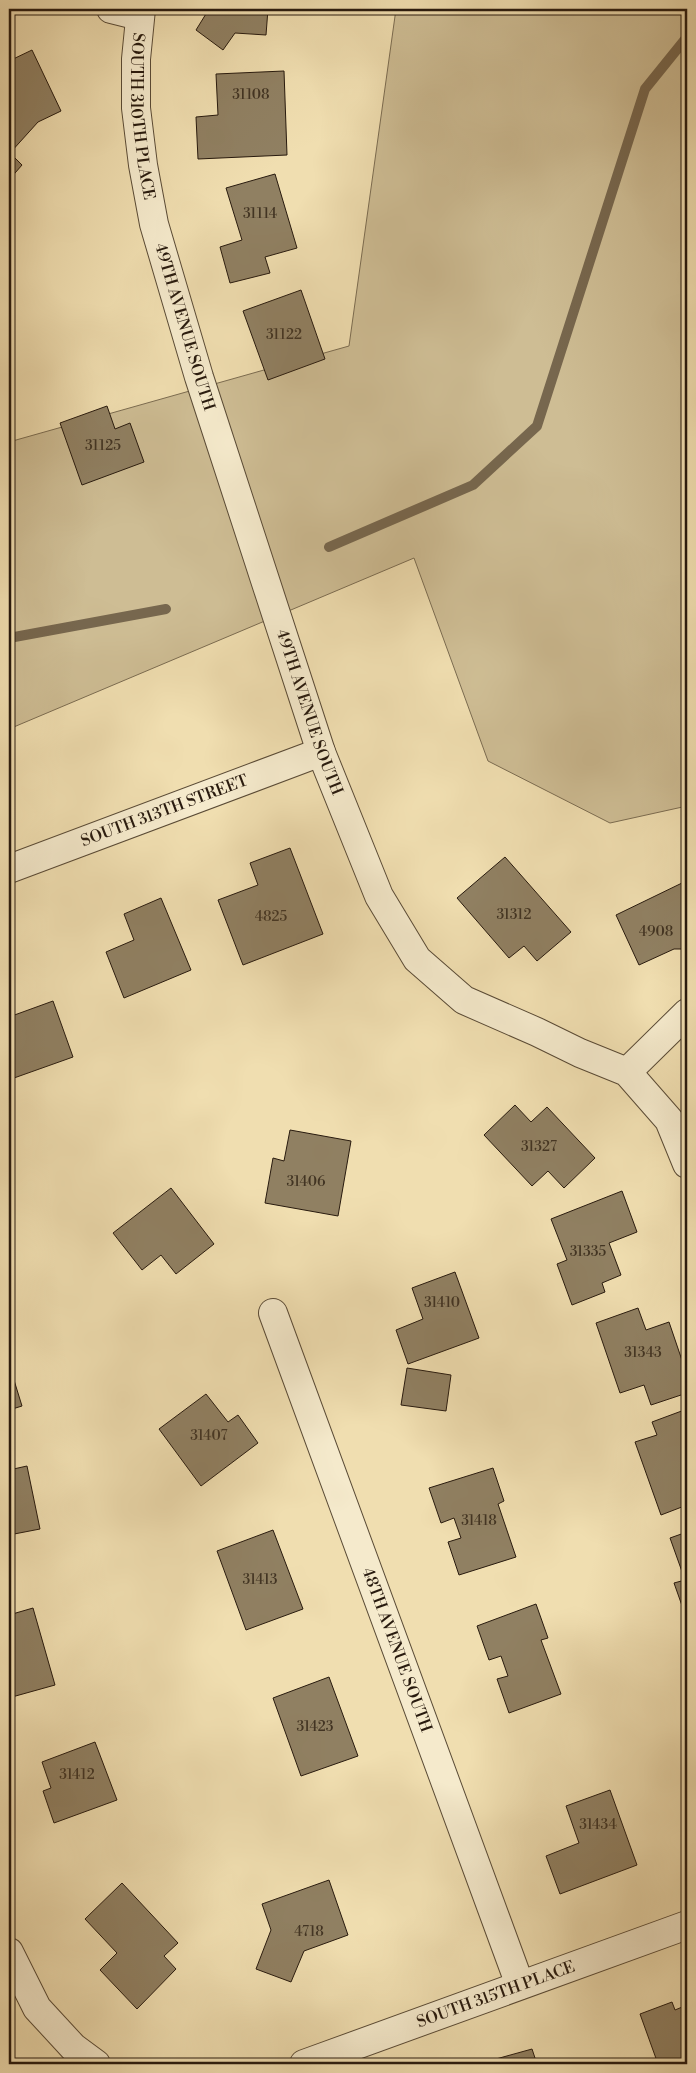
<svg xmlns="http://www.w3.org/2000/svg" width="696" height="2073" font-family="'Libre Bodoni',serif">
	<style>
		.green { fill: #cebd94; stroke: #7b6c51 }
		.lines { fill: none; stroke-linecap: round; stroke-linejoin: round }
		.stream { stroke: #77674e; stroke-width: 10 }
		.building { fill: #908062; stroke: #281a0e }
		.minor-casing { stroke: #5a4b36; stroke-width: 30 }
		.minor { stroke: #f5eacc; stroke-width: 28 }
		.labels { text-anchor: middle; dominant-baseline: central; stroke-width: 4.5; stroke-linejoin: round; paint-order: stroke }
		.number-label { font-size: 14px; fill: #423423 }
		.street-label { font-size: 16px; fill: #281a0e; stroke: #f5eacc }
	</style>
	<rect width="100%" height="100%" fill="#f0deb0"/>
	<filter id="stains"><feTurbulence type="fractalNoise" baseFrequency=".004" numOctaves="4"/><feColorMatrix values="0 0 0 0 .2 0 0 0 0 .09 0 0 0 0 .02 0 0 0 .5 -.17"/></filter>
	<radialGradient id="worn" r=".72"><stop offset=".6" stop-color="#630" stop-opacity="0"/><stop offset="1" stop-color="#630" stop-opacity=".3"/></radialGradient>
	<polygon class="green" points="396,9 687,9 687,806 610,823 488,761 414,558 9,729 9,442 349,346"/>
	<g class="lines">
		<g class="stream">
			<polyline points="329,547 473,485 537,426 645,89 687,37"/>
			<polyline points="9,638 166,609"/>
		</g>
	</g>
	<g class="building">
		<polygon points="209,9 268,9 266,35 235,33 223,50 196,30"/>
		<polygon points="32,50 61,111 38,122 10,153 22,165 9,180 9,88 12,84 9,77 9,61"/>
		<polygon points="284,71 287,155 198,159 196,117 218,115 216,74"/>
		<polygon points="275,174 297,248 265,257 270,273 230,283 220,247 242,240 226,188"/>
		<polygon points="9,227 14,231 9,239"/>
		<polygon points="301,290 325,359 268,380 243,311"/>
		<polygon points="107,406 115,429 130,423 144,462 82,485 60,423"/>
		<polygon points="290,848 323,934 243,965 218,900 258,885 250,863"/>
		<polygon points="505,857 571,932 537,961 524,946 509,958 457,898"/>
		<polygon points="682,883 687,894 687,949 674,949 639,965 616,915"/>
		<polygon points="161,898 191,970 124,998 106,952 134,940 124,914"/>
		<polygon points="53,1001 73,1057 14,1078 9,1064 9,1017"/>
		<polygon points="515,1105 531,1122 547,1107 595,1158 564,1188 548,1171 532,1186 484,1135"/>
		<polygon points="290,1130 351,1141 338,1216 265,1203 273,1158 284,1161"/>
		<polygon points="171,1188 214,1244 176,1274 161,1255 142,1270 113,1233"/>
		<polygon points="622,1191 637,1232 609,1243 621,1275 602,1283 605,1292 572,1305 557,1264 567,1260 551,1219"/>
		<polygon points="455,1272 479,1338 408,1364 396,1330 423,1319 412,1288"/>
		<polygon points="638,1308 646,1330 669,1322 687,1375 687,1393 651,1405 644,1385 620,1393 596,1323"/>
		<polygon points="9,1364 22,1406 9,1410"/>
		<polygon points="407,1368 451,1375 446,1411 401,1405"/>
		<polygon points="206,1394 228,1422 238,1415 258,1443 201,1486 159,1429"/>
		<polygon points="687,1409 687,1505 661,1515 635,1442 657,1435 652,1422"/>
		<polygon points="27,1466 40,1529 9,1535 9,1470"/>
		<polygon points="493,1468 504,1501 498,1504 516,1557 459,1575 448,1542 461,1538 454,1518 441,1523 429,1488"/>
		<polygon points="273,1530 303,1609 246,1630 217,1551"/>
		<polygon points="687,1532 687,1616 686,1617 674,1583 685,1580 670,1538"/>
		<polygon points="536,1604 548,1638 541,1640 561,1694 509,1713 497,1679 508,1676 501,1656 489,1660 477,1626"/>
		<polygon points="33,1608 55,1685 12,1697 9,1684 9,1615"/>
		<polygon points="329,1677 358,1756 301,1776 273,1698"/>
		<polygon points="95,1742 117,1800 54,1823 43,1791 51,1788 42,1762"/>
		<polygon points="610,1790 637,1865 560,1894 546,1856 579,1843 566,1806"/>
		<polygon points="329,1880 348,1935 304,1951 291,1982 256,1969 271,1930 262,1904"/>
		<polygon points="122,1883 178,1943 164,1956 176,1969 137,2009 100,1970 117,1953 85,1919"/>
		<polygon points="672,2002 675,2010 687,2005 687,2064 658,2064 640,2014"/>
		<polygon points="532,2049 537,2064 498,2064 496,2059"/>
	</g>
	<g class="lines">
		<g class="minor-casing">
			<g id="minor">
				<polyline points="111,9 139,16"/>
				<path id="s1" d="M141,9L136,59V108L143,165L154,224L199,377L321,752L379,896L417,959L464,1000L537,1032L580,1053L627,1072L669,1120L687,1164"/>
				<path id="s2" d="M9,869L321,752"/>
				<polyline points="627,1072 687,1013"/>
				<path id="s3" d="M273,1313L520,1985"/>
				<polyline points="9,1952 37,2008 73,2047 96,2064"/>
				<path id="s4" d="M304,2064L687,1925"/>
			</g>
		</g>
		<use href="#minor" class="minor"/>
	</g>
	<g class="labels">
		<g class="number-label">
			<text x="251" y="95">31108</text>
			<text x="260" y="214">31114</text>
			<text x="284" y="335">31122</text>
			<text x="103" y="446">31125</text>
			<text x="514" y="915">31312</text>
			<text x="271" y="917">4825</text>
			<text x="656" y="932">4908</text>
			<text x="539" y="1147">31327</text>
			<text x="306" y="1182">31406</text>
			<text x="588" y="1252">31335</text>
			<text x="442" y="1303">31410</text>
			<text x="643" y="1353">31343</text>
			<text x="209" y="1436">31407</text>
			<text x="479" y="1521">31418</text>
			<text x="260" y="1580">31413</text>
			<text x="315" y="1727">31423</text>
			<text x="77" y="1775">31412</text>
			<text x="598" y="1825">31434</text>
			<text x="309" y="1932">4718</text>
		</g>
		<g class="street-label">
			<text stroke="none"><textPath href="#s1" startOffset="108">SOUTH 310TH PLACE</textPath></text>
			<text stroke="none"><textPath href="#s1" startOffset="324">49TH AVENUE SOUTH</textPath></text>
			<text stroke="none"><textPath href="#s1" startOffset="729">49TH AVENUE SOUTH</textPath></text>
			<text stroke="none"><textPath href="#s2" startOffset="166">SOUTH 313TH STREET</textPath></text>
			<text stroke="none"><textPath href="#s3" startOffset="359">48TH AVENUE SOUTH</textPath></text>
			<text stroke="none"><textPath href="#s4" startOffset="204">SOUTH 315TH PLACE</textPath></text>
		</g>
	</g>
	<rect width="696" height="2073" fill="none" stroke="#f0deb0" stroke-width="30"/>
	<rect x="10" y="10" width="676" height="2053" fill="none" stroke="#281a0e" stroke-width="2.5"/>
	<rect x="15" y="15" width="666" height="2043" fill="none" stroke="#281a0e"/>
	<rect width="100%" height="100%" filter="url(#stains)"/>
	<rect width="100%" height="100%" fill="url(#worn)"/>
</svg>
